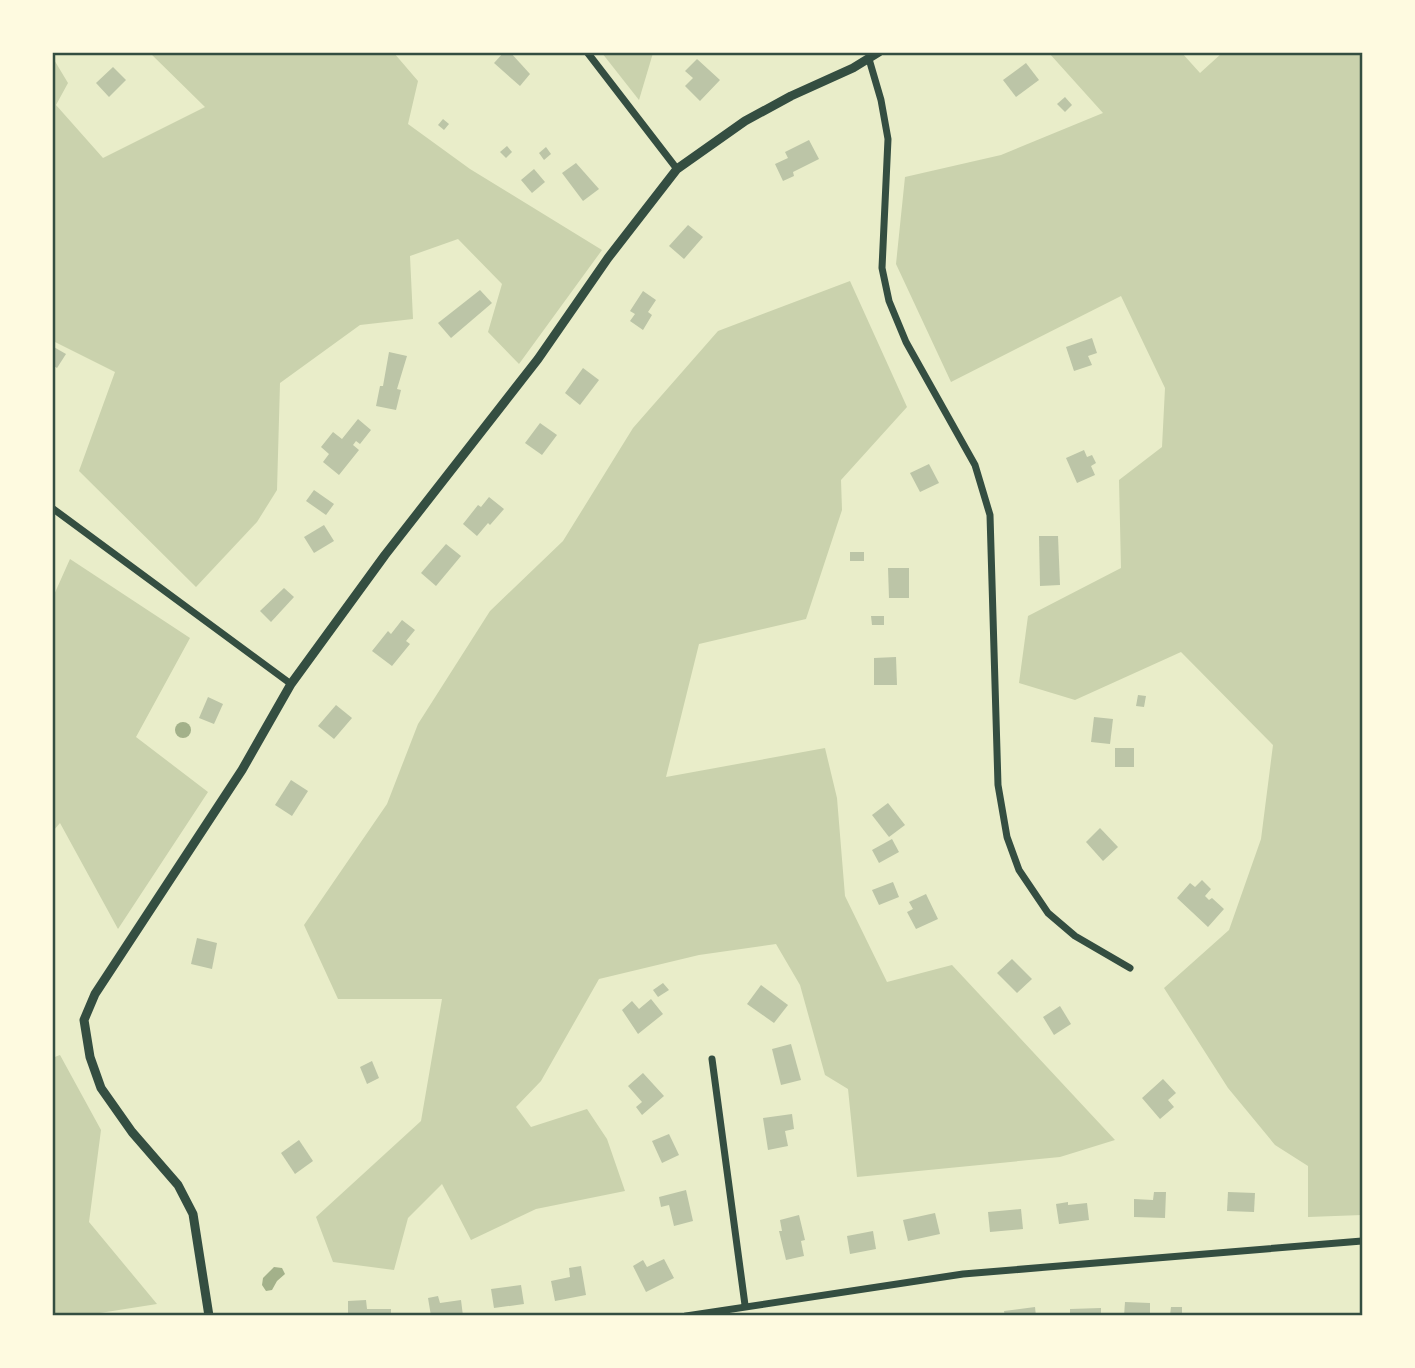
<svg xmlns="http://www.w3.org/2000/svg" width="1415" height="1368" font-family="'Nunito Sans',sans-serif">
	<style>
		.green { fill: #cad2ad }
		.water { fill: #a3b18a }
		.building { fill: #bcc5a7 }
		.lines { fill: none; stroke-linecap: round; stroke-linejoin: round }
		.minor { stroke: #344e41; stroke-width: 7 }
		.tertiary { stroke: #344e41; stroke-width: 9 }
		.neatline { fill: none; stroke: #344e41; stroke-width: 2.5 }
	</style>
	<rect width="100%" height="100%" fill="#e9edc9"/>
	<g class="green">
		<polygon points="150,53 394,53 418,81 408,124 470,169 602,250 519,364 488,332 502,284 458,239 410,256 413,319 360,325 280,383 277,490 257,522 196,587 79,471 115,372 53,341 53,58 68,83 56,105 103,158 205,107"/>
		<polygon points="602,53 653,53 639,100"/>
		<polygon points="1049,53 1182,53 1200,73 1222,53 1362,53 1362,1215 1308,1217 1308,1166 1275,1145 1228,1088 1164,988 1229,930 1261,839 1273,745 1181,652 1075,700 1019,683 1028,616 1121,568 1119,480 1162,447 1165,388 1121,296 951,382 896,264 905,177 1001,155 1103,113"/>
		<polygon points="850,281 907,407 841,480 842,510 806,619 699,644 666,777 825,748 837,798 845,896 887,982 952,965 1115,1140 1060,1157 857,1177 848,1089 825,1075 800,985 776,944 699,955 599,979 541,1081 516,1107 531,1127 587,1109 607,1139 625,1191 536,1209 471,1240 442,1184 408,1218 394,1270 333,1262 316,1217 421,1121 442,999 338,999 304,925 387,804 418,724 490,611 563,541 633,428 718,331"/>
		<polygon points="70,559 190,638 136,737 208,792 118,929 60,823 53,831 53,597"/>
		<polygon points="60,1055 101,1130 89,1222 157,1304 87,1315 53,1315 52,1058"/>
	</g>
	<g class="water">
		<circle cx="183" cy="730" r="8"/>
		<polygon points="274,1267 282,1268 285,1274 277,1281 272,1290 266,1291 262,1285 263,1278"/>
	</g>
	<g class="building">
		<polygon points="504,52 510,52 530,74 520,86 494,63"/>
		<polygon points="697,59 720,80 700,101 685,86 693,78 685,71"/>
		<polygon points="1026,63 1039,80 1016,97 1003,80"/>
		<polygon points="113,67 126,80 109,97 96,83"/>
		<polygon points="1065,97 1072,105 1065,112 1057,104"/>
		<polygon points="443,119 449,124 444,130 438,125"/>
		<polygon points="809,140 819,159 793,172 794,176 783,181 775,164 788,158 785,152"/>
		<polygon points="507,146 512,152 506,158 500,152"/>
		<polygon points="546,147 551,154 544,160 539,153"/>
		<polygon points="576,163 599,189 583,201 562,173"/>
		<polygon points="534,169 545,182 532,193 521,180"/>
		<polygon points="688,225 703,237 684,259 669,246"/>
		<polygon points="480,290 492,303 451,338 438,323"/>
		<polygon points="643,291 656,300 648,312 652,315 643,330 630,321 635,314 630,311"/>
		<polygon points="1092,338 1097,353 1088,356 1092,365 1074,371 1066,347"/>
		<polygon points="52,346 66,354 57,368 52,365"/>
		<polygon points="389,352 407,356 397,389 401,390 396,410 376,406 380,386 383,386"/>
		<polygon points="583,368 599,380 580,405 565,393"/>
		<polygon points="358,419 371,430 360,444 356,441 353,445 359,450 339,475 323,462 329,454 321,447 333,432 342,439"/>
		<polygon points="540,423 557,435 542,455 525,443"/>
		<polygon points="1084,450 1087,457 1092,455 1096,463 1091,466 1095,475 1077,483 1066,458"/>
		<polygon points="929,464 939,483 920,492 910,473"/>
		<polygon points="314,490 334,504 326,515 306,501"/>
		<polygon points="489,497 504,509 490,525 488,523 477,536 463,524 478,505 481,507"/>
		<polygon points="324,525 334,541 314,553 304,537"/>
		<polygon points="1039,536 1058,536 1060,585 1040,586"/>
		<polygon points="446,544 461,556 436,586 421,573"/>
		<rect x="850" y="552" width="14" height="9"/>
		<polygon points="888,568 909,568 909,598 889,598"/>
		<polygon points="284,588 294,597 271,622 260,611"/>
		<polygon points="871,616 884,616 884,625 872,625"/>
		<polygon points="402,620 415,630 406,641 410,644 392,666 372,651 388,631 391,634"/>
		<polygon points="896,657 897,685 874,685 874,658"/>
		<polygon points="1138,695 1146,696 1144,707 1136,706"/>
		<polygon points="208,697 223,704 214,724 199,718"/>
		<polygon points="336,705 352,718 334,739 318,726"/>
		<polygon points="1094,717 1113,719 1110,744 1091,742"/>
		<rect x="1115" y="748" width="19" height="19"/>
		<polygon points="291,780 308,791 292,816 275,805"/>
		<polygon points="888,803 905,825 889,837 872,815"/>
		<polygon points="1100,828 1118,847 1103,861 1086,842"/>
		<polygon points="892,839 899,852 879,863 872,850"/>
		<polygon points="1202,880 1211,889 1205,896 1209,900 1212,898 1224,909 1208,927 1177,898 1190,883 1195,887"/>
		<polygon points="893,882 899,897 879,905 872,890"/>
		<polygon points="926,894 938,919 916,929 907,912 913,909 909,902"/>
		<polygon points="197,938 217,943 212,969 191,964"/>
		<polygon points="1012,959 1032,979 1017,993 997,973"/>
		<polygon points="663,983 669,990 658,997 653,990"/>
		<polygon points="761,985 788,1005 774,1023 747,1004"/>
		<polygon points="651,999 663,1014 638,1034 622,1010 632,1001 639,1009"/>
		<polygon points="1060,1006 1071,1024 1054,1035 1043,1017"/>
		<polygon points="791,1044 801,1080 781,1085 772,1049"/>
		<polygon points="372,1061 379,1078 367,1084 360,1067"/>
		<polygon points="643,1073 664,1096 642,1115 636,1107 642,1102 628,1086"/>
		<polygon points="1163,1079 1176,1093 1168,1100 1174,1107 1160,1119 1142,1098"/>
		<polygon points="792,1114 794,1129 785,1131 788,1146 768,1150 763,1118"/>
		<polygon points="669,1134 679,1155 662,1163 652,1141"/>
		<polygon points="299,1140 313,1161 295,1174 281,1153"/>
		<polygon points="686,1190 693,1221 674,1226 669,1205 661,1207 659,1197"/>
		<polygon points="1154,1192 1166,1192 1165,1218 1134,1217 1134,1199 1153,1200"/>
		<polygon points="1228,1192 1255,1193 1254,1212 1227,1211"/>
		<polygon points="1068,1202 1068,1205 1087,1203 1089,1220 1059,1224 1056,1204"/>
		<polygon points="1021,1209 1023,1229 990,1232 988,1212"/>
		<polygon points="935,1213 940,1234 908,1241 903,1220"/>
		<polygon points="799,1215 805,1240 801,1241 804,1256 786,1260 779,1231 782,1231 780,1220"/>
		<polygon points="873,1231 876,1249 850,1254 847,1236"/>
		<polygon points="664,1259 674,1278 646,1292 633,1266 643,1260 647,1267"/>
		<polygon points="581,1266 586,1295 555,1301 551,1281 570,1277 569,1268"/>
		<polygon points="521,1285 524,1304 494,1308 491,1289"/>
		<polygon points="438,1296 440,1303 461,1300 463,1316 431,1316 428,1298"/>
		<polygon points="366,1300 367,1309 391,1309 391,1316 348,1316 348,1301"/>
		<polygon points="1125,1302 1150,1303 1150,1316 1124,1316"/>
		<polygon points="1035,1307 1036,1316 1005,1316 1004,1311"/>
		<polygon points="1171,1307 1182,1307 1182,1315 1170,1315"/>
		<polygon points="1101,1308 1101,1316 1070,1316 1070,1309"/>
	</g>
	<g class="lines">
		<g class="minor">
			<polyline points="587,52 677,169"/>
			<polyline points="869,59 881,100 888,139 882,268 889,301 906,342 975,465 990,515 998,785 1007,837 1019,870 1048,913 1075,936 1130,968"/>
			<polyline points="52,508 291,684"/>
			<polyline points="712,1059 745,1305"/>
			<polyline points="686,1316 963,1274 1362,1241"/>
		</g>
		<polyline class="tertiary" points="209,1316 193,1214 178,1185 132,1132 101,1088 90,1057 84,1020 95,994 242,770 291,684 385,555 538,359 608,258 677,169 745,121 791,96 853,68 879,52"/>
	</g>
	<rect width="1415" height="1368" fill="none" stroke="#fefae0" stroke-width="108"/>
	<rect x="54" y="54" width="1307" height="1260" class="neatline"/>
</svg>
